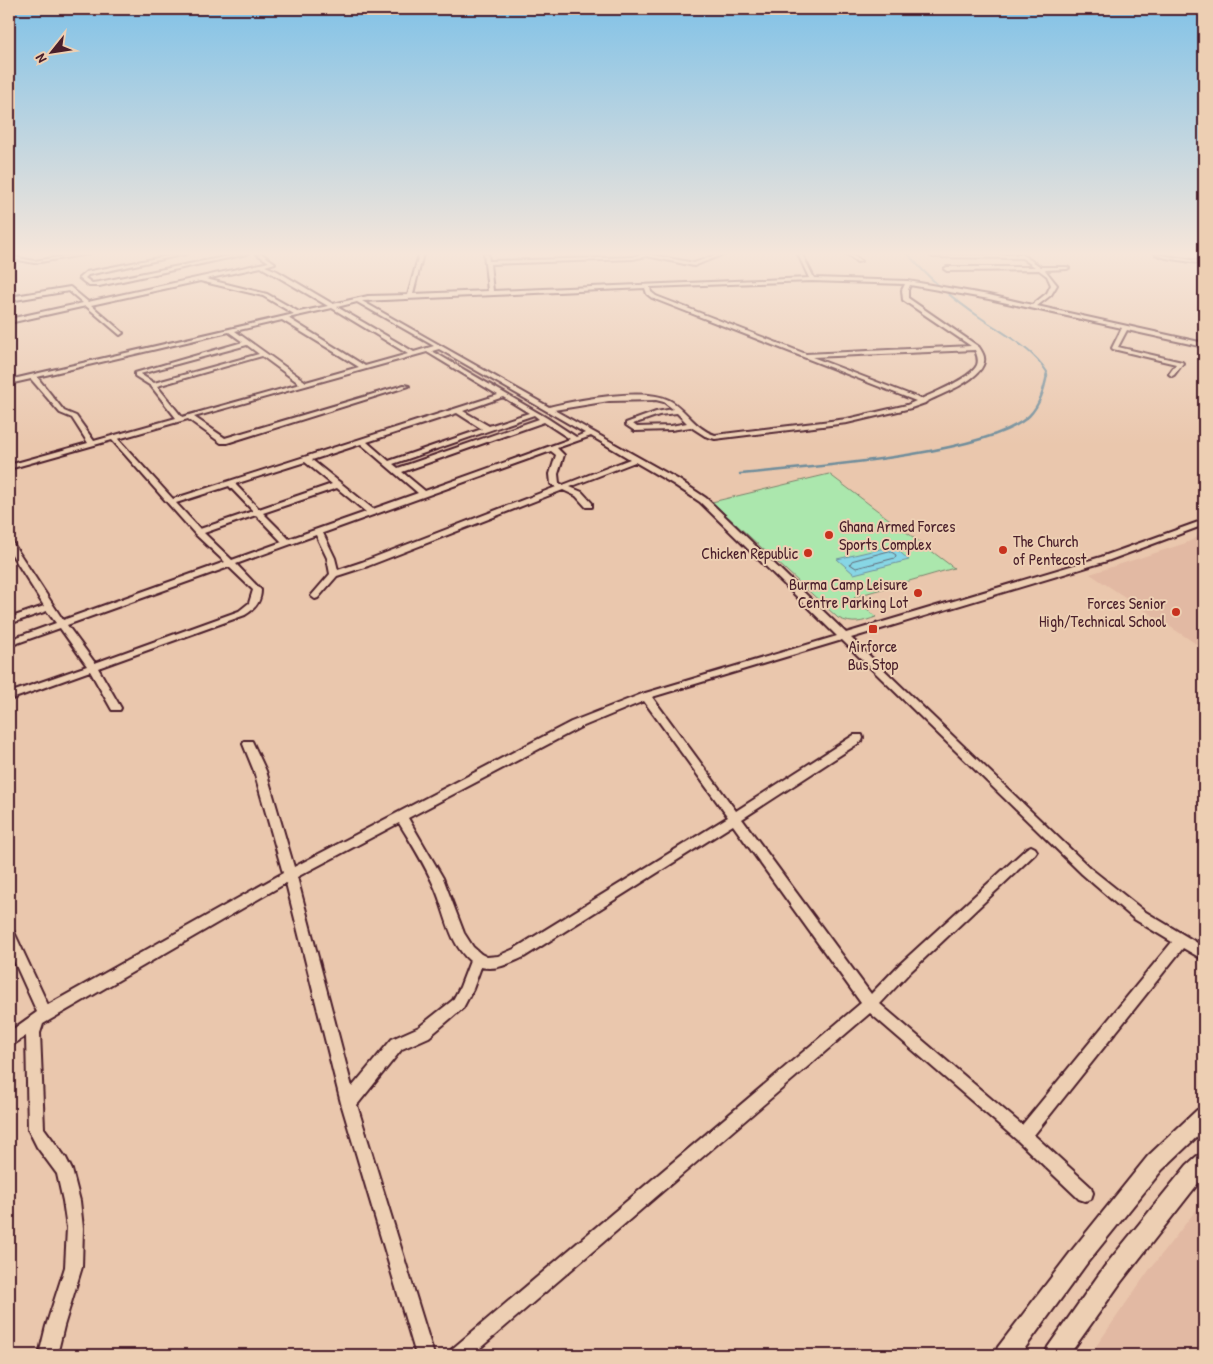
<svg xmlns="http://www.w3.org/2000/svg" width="1213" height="1364" font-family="'Patrick Hand',sans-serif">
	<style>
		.built { fill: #e2b9a3 }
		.green { fill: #abe7ad; stroke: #7a836c }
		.water { fill: #87d6e5; stroke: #6f8d9b }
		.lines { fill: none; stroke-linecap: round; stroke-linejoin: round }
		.shore { stroke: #626875; stroke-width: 1 }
		.stream-far1 { stroke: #6f8d9b; stroke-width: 2 }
		.stream { stroke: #6f8d9b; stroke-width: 2.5 }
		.minor-casing { stroke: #4a1f2b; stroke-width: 4 }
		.major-casing { stroke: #4a1f2b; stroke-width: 4 }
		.minor { fill: #edcfb3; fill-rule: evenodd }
		.major { fill: #edcfb3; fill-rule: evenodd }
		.poi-dot { fill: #c8321e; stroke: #edcfb3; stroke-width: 2 }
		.labels { text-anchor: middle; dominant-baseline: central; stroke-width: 4; stroke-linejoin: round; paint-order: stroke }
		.poi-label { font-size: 16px; fill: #4a1f2b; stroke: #edcfb3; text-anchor: end }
	</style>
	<rect width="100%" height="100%" fill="#eac7ad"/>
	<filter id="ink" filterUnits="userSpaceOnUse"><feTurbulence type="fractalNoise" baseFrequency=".02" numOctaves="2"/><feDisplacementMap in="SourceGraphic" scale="10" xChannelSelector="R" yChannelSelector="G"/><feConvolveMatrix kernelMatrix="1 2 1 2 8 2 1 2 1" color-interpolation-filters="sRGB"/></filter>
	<g filter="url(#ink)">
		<g class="built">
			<polygon points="1204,534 1204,649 1090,574 1186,543"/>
			<polygon points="1204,1200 1204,1355 1090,1355 1147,1273"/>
		</g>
		<path class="green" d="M829,474L954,568L854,597L876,617C862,622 853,625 838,618L712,502Z"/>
		<polygon class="water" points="893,546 909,560 854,574 837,559"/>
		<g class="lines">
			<polygon class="shore" points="890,551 896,555 895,558 856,568 850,564 852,561"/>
			<path class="stream-far1" d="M908,254C929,279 954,300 981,318C1004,334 1032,348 1047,372L1046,376"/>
			<path class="stream" d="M740,474C801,468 988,455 1029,416C1040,405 1044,389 1047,375"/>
			<g class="minor-casing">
				<g id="minor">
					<polygon points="78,254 88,254 34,263 9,258 9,256 34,261"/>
					<polygon points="178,254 186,254 88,275 85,278 92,283 99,282 239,254 247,254 99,286 89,286 79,278 86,272"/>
					<path d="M257,254H262L275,263L265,266L277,271L333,304L368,296L408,295L419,254H423L413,294L488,291L484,254H488L489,261L633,257L641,254H648L694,263L718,254H724L694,266L647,256L633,259L490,264L493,291L809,278L798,254H802L814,278L908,281L989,295L1032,305L1047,293L1051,285L1047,276L1039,270L947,271L944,269L947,267H1035L1022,258L933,257L931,256L933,255H1017L1016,254H1021L1041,267H1067L1069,268L1067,269L1045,270L1057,285L1051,295L1037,306L1204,343V347L1127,330L1118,347L1182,362L1183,363L1174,375L1172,376L1169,374L1176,364L1113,349L1112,348L1122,328L989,299L910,285L908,290V298L979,347C983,353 986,358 983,365C976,382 941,394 926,402L925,403L911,408L847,423L715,439L705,436L691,427L671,430L635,431L626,425V423L656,412L673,409L664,402L656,400L609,401L554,410L679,480L706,498L846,633L1101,557L1204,520V525L1107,561L851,638L1090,868L1144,911L1204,947V960L1183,948L1034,1135L1091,1187L1093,1193L1091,1199L1085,1201L1079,1199L1018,1141L870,1013L472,1355H449L452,1349L861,1003L733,825L524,957C510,963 496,971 481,967L473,989L463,1008L429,1037L402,1049L357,1105L434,1355H416L341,1103L286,883L43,1024L40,1033L44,1128L66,1158L72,1170L80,1201L83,1228L82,1267L64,1326L57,1355H39L46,1326L65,1267L67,1228L63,1201L57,1174L37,1147L28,1129L26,1036L9,1047V1032L37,1012L9,950V931L14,932L48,1005L283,873L254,771L243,744L244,741H252L266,771L294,867L571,722L642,694L837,636L700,502L673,484L635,462L570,487L582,492L592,503V507H586L576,496L563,490L368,566L337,576L318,598L315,599L311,596L330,574L327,558L316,535L236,564L261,590C261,602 255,609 245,615L98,668L121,708L120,710H112L90,671L9,700V693L87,666L60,628L9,646V640L56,623L47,611L9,624V618L44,606L9,550V542H12L63,620L225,562L195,534L112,440L9,469V465L88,443L72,418L60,413L31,379L9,384V380L294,314L263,296L200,281L91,305L122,332L123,333L120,335L86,306L9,323V319L83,303L69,291L9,301V297L70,287L88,302L269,262ZM261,267L328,306L299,312L267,294L206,279ZM812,281L905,284L902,290L903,300L971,346L806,354L656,296L651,292L650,287ZM645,288L647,294L652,298L916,401L907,405L847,419L715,435C695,429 686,409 669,400C644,387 576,400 549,407L362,301ZM357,302L434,346L414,352L337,307ZM332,308L408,354L365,366L288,318ZM282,320L359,367L306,382L235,331ZM229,332L243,342L135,373V376L151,386L176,418L94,441L76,416L64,411L37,377ZM247,345L259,354L154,383L140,374ZM439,349L585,433L576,437L547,418L432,351ZM975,350C977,355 979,360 977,365C971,378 934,393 921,399L812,357ZM427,352L498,395L173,499L118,439L188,419L221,443H227L409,386L404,385L225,438L194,417ZM262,356L300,384L182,417L157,386ZM503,397L529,413L489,426L463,411ZM457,413L482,429L389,461L367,442ZM677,413L687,423L671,426L637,427L633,424L659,415ZM534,415L539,419L398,468L393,464ZM544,422L570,439L425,491L402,472ZM591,436L630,459L563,485L559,483L558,474L564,455L557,448ZM361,444L418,493L373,509L312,460ZM551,451L556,455L550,474L551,484L556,487L362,562L338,570L335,558L323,533ZM305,462L332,484L259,509L235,484ZM229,486L253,511L200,529L176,503ZM337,488L366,512L289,539L263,513ZM256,515L282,542L232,560L204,533ZM229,567L253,590L249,603L239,611L95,663L67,625ZM842,640L1082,874L1134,919L1172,942L1022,1125L880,1004L910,972L1035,854L1037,851L1035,848L1031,846L1027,848L900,964L871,994L742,819L862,741L863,738L862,735H854L736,811L652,697ZM644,701L728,817L514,949L498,956L487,957L481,954L473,947L464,933L443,878L408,818L579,728ZM399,823C412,844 425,865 435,888C446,913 448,941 470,961L460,987L453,1000L419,1027L392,1039L352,1087L297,877Z"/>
					<polygon points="847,254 852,254 861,261 857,262"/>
					<polygon points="1155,254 1204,262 1204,264 1166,258"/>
				</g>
			</g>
			<g class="major-casing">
				<g id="major">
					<polygon points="1204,1108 1204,1130 1162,1170 1087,1263 1020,1355 995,1355 998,1347 1073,1249 1148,1156 1197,1110"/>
					<polygon points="1204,1153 1204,1176 1121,1282 1069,1355 1045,1355 1048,1347 1105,1266 1187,1165 1197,1156"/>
				</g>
			</g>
			<use href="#minor" class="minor"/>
			<use href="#major" class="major"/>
		</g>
	</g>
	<linearGradient id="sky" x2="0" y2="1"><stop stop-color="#81c2e7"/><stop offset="0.57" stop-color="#f6e6da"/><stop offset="1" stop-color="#f6e6da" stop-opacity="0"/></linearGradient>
	<rect width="1213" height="445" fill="url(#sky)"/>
	<g class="poi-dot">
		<circle cx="829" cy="535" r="5"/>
		<circle cx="1003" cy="550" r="5"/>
		<circle cx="808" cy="553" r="5"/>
		<circle cx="918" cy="593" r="5"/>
		<circle cx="1176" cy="612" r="5"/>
		<rect x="868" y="624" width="10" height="10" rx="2.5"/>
	</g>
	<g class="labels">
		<g class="poi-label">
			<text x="839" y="526" text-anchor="start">Ghana Armed Forces<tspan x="839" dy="18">Sports Complex</tspan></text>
			<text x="1013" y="541" text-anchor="start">The Church<tspan x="1013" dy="18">of Pentecost</tspan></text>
			<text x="798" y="553">Chicken Republic</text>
			<text x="908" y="584">Burma Camp Leisure<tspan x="908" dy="18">Centre Parking Lot</tspan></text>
			<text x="1166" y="603">Forces Senior<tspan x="1166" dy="18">High/Technical School</tspan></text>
			<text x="873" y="646" text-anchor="middle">Airforce<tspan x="873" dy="18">Bus Stop</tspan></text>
		</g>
	</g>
	<rect width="1213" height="1364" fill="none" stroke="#edcfb3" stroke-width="30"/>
	<rect x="15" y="15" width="1183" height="1334" fill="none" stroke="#4a1f2b" stroke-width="2" filter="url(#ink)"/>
	<g transform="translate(52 52) rotate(240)" stroke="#edcfb3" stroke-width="4" paint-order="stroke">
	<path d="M0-4L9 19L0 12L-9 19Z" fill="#4a1f2b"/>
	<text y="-8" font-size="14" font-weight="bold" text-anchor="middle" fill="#4a1f2b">N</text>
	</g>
</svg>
